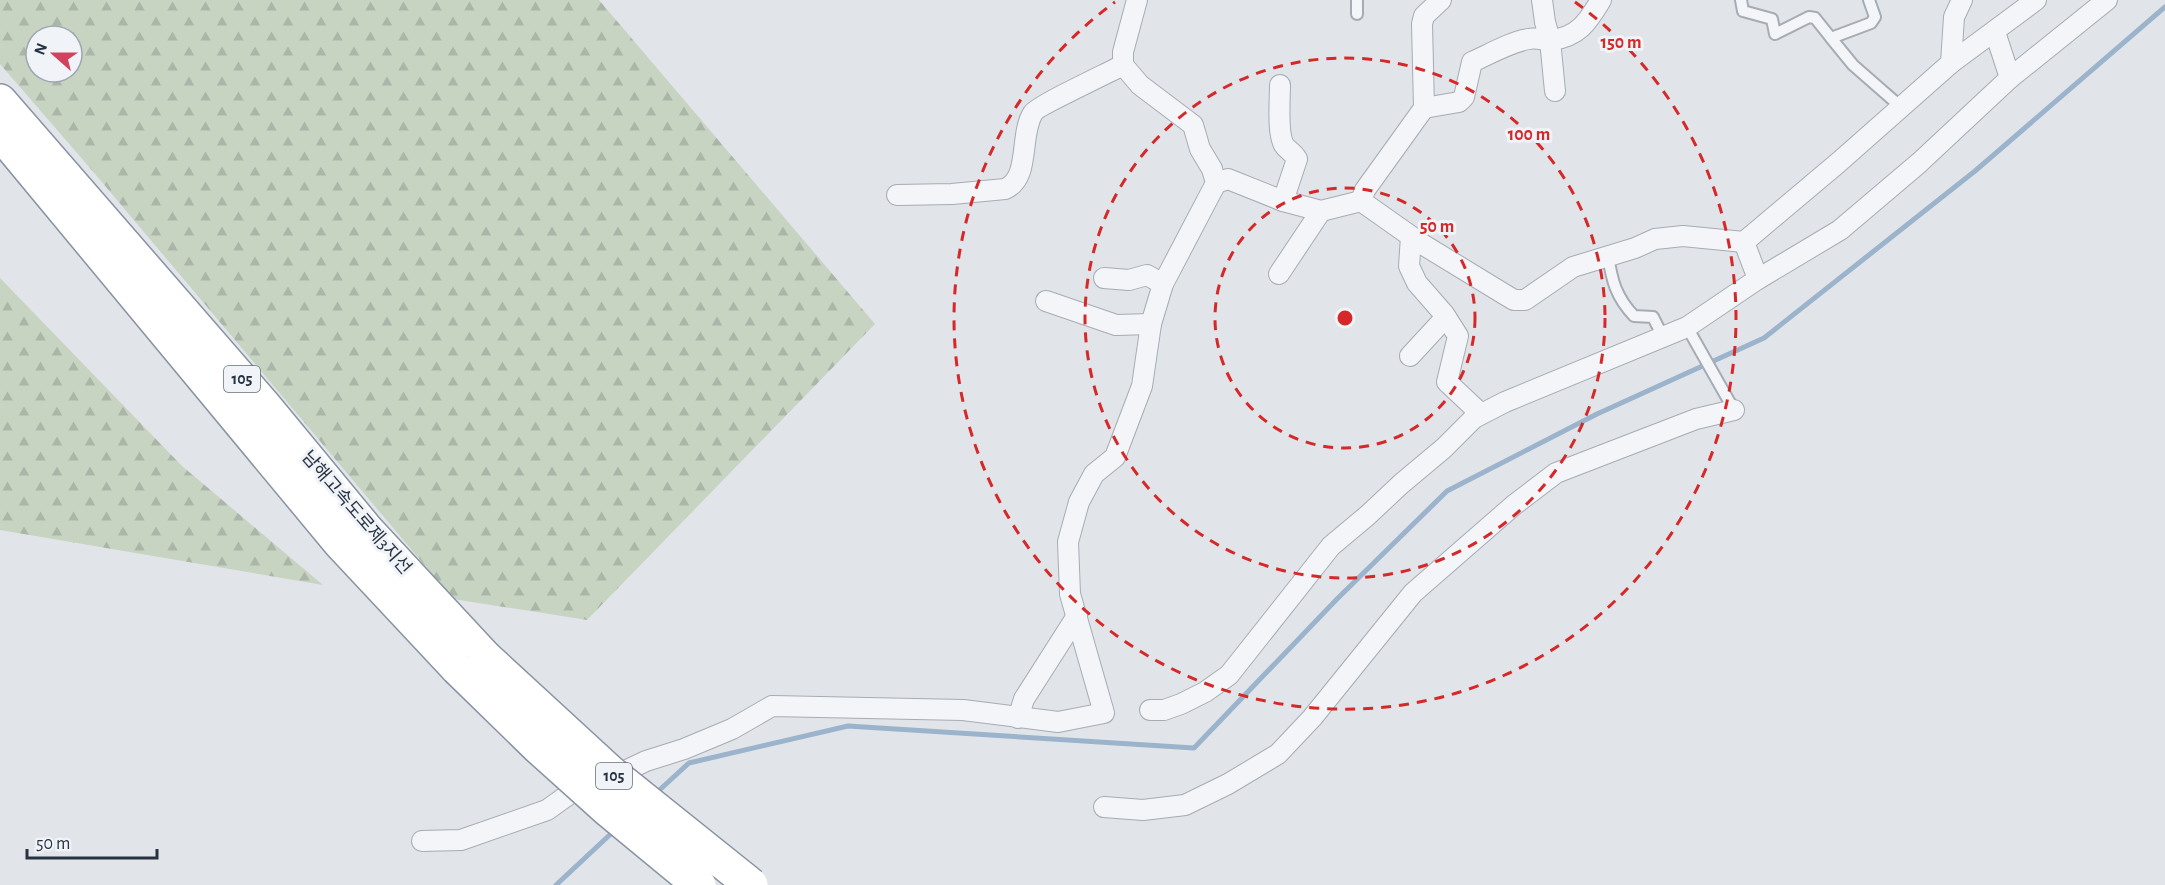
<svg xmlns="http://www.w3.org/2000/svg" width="2165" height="885" font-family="'Alegreya Sans','Noto Sans KR',sans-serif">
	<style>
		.forest { fill: url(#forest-firs); fill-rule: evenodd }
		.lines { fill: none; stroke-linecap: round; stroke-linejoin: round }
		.stream { stroke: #9bb3cb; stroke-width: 5 }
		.service-casing { stroke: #a6acb4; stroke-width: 14 }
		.minor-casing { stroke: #a6acb4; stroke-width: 22 }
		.motorway-casing { stroke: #8892a1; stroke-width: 36 }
		.service { stroke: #f4f5f8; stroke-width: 10 }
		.minor { stroke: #f4f5f8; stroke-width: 20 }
		.motorway { stroke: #fff; stroke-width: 33 }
		.motorway-bridge-casing { stroke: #8892a1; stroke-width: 36; stroke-linecap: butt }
		.motorway-bridge { stroke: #fff; stroke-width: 33 }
		.ring { fill: none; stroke: #d62828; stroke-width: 3; stroke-dasharray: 10 8 }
		.labels { text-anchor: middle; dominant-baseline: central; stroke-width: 6; stroke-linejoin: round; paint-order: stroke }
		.shield { fill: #f0f3f7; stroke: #646d78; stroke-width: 1.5 }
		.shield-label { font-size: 16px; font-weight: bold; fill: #283342 }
		.street-label { font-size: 18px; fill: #283342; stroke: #f0f3f7 }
		.centre { fill: #d62828; stroke: #f0f3f7; stroke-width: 3 }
		.ring-label { font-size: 18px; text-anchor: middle; font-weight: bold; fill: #d62828; stroke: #f0f3f7; stroke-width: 6; stroke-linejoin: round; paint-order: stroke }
	</style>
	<defs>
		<pattern id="forest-firs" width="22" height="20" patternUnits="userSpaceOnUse" patternTransform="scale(1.5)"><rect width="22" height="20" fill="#c7d4c2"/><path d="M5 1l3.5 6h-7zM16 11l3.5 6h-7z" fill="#abb6a8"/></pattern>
	</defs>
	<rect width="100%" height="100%" fill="#e1e5ea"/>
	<g class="forest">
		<path d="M0,0H599L875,324L587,620L453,599L90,168L0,64ZM36,36H72V72H36Z"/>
		<polygon points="0,278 182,466 323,585 0,530"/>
	</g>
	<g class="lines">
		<g class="stream">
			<polyline points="654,795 689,763 848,726 1194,748 1337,599 1447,491 1597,414 1764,338 1975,171 2165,7"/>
			<polyline points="556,885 616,829"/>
		</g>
		<g class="service-casing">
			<g id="service">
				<polyline points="1741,0 1743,11 1772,19 1775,34 1809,17 1815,18 1831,38 1871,23 1875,17 1869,0"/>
				<polyline points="1357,14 1357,0"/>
				<polyline points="1831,38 1853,65 1901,107"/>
				<path d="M1608,256C1612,281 1616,297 1634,316L1653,317L1663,337"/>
				<polyline points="1687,327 1734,410"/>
			</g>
		</g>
		<g class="minor-casing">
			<g id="minor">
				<polyline points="1542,0 1545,22 1550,40 1555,91"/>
				<polyline points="1995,32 2010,78"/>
				<polyline points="1951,63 2036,0"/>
				<path d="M1280,85C1280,99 1277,133 1284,145C1287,150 1293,152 1297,159L1283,201"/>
				<path d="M1424,108L1459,102L1464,97L1472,62C1490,54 1510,42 1529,39C1537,37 1545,41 1552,40C1580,36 1588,21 1601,0"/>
				<polyline points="1216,183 1228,179 1283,201 1321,211 1361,201 1422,244 1504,294 1514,300 1525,300 1573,267 1635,248 1655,239 1683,236 1744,242 1839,162 1951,63 1954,17 1962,0"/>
				<path d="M897,195L952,194L1005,189C1031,178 1019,135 1033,113C1037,106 1110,72 1123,65"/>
				<polyline points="1361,201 1365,190 1424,108 1422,24 1424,16 1441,0"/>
				<polyline points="1411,237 1409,266 1417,283 1444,314 1458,336 1447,382 1481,414"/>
				<polyline points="1279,274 1321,211"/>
				<polyline points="1104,278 1129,280 1147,275 1163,284"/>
				<polyline points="1758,279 1840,230 1919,163 2010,78 2107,0"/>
				<polyline points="1046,301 1116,325 1151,324"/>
				<polyline points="1410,356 1446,317"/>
				<polyline points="1150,710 1164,710 1181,704 1205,692 1229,675 1331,546 1368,515 1401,484 1444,448 1474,418 1505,402 1687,327 1758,279 1744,242"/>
				<polyline points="1018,718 1024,699 1077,616"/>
				<polyline points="1104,807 1143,810 1185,805 1228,784 1278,754 1312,718 1413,593 1514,505 1556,473 1696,419 1734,410"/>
				<polyline points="422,841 461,840 547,810 596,775 625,771 646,761 684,749 732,729 772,706 963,710 1058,722 1104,713 1070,594 1068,542 1079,502 1094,474 1115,457 1142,386 1151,324 1163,284 1216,183 1212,169 1200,149 1193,125 1140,85 1123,65 1123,52 1137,0"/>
			</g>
		</g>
		<g class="motorway-casing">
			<g id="motorway">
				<polyline points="0,101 263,404 367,530 485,657"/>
				<polyline points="0,133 340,543 457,668"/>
			</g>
		</g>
		<use href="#service" class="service"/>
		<use href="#minor" class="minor"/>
		<use href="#motorway" class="motorway"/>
		<g class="motorway-bridge-casing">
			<g id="motorway-bridge">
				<polyline points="485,657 610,772 751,885"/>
				<polyline points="457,668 538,747 607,809 699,885"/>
			</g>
		</g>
		<use href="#motorway-bridge" class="motorway-bridge"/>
	</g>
	<g class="ring">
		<circle cx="1345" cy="318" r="130"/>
		<circle cx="1345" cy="318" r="260"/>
		<path d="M1575 2A391 391 0 1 1 1115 2"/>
	</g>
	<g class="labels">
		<g class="shield">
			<rect x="224" y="366" width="36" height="26" rx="4.5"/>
			<rect x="596" y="763" width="36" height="26" rx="4.5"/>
		</g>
		<g class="shield-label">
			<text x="242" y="379">105</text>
			<text x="614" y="776">105</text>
		</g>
		<g class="street-label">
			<text transform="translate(356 513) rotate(49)">남해고속도로제3지선</text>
		</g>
	</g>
	<circle cx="1345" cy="318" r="9" class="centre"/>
	<g class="ring-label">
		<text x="1621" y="48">150 m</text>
		<text x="1529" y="140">100 m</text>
		<text x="1437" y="232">50 m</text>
	</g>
	<g transform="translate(54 54) rotate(291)"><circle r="28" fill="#f0f3f7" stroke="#a0a6af" stroke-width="1.5"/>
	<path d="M0-4.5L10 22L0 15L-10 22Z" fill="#d2425c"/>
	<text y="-9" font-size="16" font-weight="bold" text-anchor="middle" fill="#283342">N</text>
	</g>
	<path d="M27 849v9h130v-9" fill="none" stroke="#283342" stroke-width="3"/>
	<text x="36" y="849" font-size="18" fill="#283342" stroke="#f0f3f7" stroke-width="4.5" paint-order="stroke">50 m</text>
</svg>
